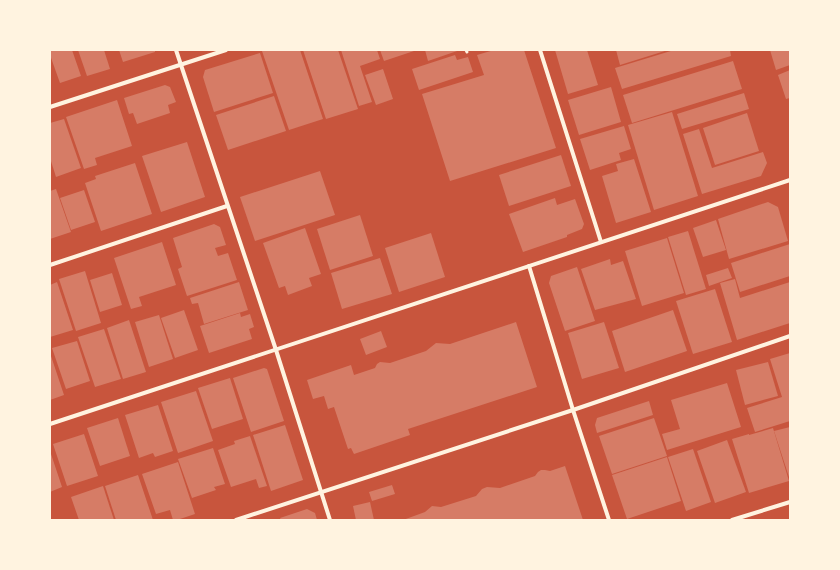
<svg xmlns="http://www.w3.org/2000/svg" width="840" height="570" font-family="'Source Serif 4',serif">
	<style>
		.building { fill: #d67c66 }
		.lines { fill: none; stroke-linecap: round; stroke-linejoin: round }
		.service { stroke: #fff3e0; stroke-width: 3 }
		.minor { stroke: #fff3e0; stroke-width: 4 }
	</style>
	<rect width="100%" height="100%" fill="#c8553d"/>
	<g class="building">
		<polygon points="50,50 72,50 81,76 60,83 50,55"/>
		<polygon points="78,50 104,50 110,69 87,76"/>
		<polygon points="119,50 155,50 155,52 123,62"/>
		<polygon points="267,50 300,50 323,119 289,130 262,51"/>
		<polygon points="303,50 338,50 358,109 326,119"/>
		<polygon points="341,50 377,50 380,59 360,66 372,102 359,106"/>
		<polygon points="380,50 417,50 384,61"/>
		<polygon points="425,50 460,50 428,61"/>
		<polygon points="494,50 524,50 556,148 450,181 422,94 484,75 477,55"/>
		<polygon points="555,50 587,50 598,85 568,94"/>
		<polygon points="616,50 668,50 620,65"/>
		<polygon points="674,50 730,50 731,56 622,89 615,68"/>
		<polygon points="770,50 790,50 790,65 776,70"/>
		<polygon points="260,53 273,93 214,112 203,77 205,70"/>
		<polygon points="455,55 457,60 468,57 473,72 419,90 412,69"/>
		<polygon points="733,61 742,89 632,123 623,95"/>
		<polygon points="383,69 393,99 376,105 365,75"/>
		<polygon points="790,70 790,98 786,99 778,75"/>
		<polygon points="165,85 170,87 176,102 168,105 170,113 137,124 133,113 129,114 124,98"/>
		<polygon points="611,87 621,122 579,135 568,100"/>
		<polygon points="744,93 749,109 682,129 677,114"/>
		<polygon points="274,96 286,131 228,150 216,115"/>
		<polygon points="117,100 132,146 95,158 97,165 84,169 66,117"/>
		<polygon points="672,112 698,196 654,210 628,125"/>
		<polygon points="747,113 759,151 715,165 703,128"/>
		<polygon points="64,119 81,168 56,177 50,158 50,123"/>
		<polygon points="624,126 631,149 619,153 621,160 590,170 580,139"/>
		<polygon points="699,129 712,168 763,152 767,163 761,176 702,194 683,134"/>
		<polygon points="187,142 205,197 161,212 142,156"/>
		<polygon points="561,155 571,186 509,206 499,175"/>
		<polygon points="634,159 651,212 616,223 602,176 618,171 616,164"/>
		<polygon points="135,163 152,214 101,231 85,183 96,179 95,176"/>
		<polygon points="320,171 335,215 255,241 240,197"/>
		<polygon points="56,189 71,232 50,239 50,191"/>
		<polygon points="84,190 95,222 71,230 60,198"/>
		<polygon points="555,198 557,205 575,199 584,224 582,229 567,235 567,237 523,252 509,214"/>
		<polygon points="768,202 778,207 788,241 729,259 718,219"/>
		<polygon points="360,215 373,256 330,270 317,229"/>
		<polygon points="716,220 726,250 703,257 693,228"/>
		<polygon points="214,224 220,227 226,245 215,248 218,256 228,253 237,280 187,296 178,269 182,267 173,238"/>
		<polygon points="305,228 321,274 309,278 312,286 288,295 285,286 279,288 263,243"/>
		<polygon points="688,231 706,289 686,295 668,237"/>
		<polygon points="431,233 445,277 399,292 385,248"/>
		<polygon points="667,238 684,293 642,306 625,251"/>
		<polygon points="162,242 176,285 139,297 142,306 131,309 114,258"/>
		<polygon points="790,244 790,276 740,292 731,263"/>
		<polygon points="380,258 392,294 342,309 331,273"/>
		<polygon points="610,259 611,265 623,261 636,299 595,310 581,269"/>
		<polygon points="577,267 595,321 565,331 549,283 551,276"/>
		<polygon points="728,268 732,278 709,286 706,275"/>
		<polygon points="85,271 101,323 76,331 59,279"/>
		<polygon points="112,273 122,305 100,312 90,280"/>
		<polygon points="735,279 740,298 790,282 790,323 737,340 720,283"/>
		<polygon points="57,282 73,330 50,337 50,285"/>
		<polygon points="239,282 248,310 204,324 198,303 192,304 190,298"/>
		<polygon points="715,289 732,342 693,354 676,301"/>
		<polygon points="184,310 198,350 175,358 161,318"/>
		<polygon points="673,310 687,351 625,372 612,331"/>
		<polygon points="240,313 241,317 250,314 254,327 249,329 252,339 209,353 200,326"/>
		<polygon points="159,315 173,359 149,367 135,322"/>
		<polygon points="129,320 146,372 123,379 107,328"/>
		<polygon points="516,322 537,387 408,429 410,435 354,454 351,448 348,449 334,407 328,409 324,396 313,399 307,380 351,365 354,375 375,368 377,364 380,362 390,363 426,351 436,343 450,344"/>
		<polygon points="604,322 619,368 582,379 568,333"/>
		<polygon points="104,329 121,379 95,387 78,337"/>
		<polygon points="381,331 387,347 366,355 360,339"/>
		<polygon points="77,341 90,381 66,389 52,348"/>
		<polygon points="50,353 64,395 50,400"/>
		<polygon points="790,353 790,421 755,432 747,408 782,397 770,359"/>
		<polygon points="768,362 778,396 745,405 736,370"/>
		<polygon points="264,368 267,369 284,421 251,432 233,378"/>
		<polygon points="230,378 243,419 212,429 198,388"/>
		<polygon points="727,383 741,427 667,450 662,434 680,429 671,400"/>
		<polygon points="196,391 213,441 178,453 161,402"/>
		<polygon points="649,401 653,415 597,433 595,425 597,418"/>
		<polygon points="158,405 173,451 155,457 153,453 139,458 125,415"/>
		<polygon points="118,418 130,456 100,466 87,428"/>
		<polygon points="654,418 667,456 612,474 599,436"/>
		<polygon points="285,425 303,480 271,491 253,435"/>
		<polygon points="790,427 790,477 789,477 774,431"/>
		<polygon points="773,428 789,481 749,493 732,439 749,434 749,435"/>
		<polygon points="84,434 98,476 67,486 53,444"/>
		<polygon points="250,436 267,486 259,488 256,479 231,487 218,450 235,444 234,441"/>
		<polygon points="727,440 746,492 715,503 697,451"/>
		<polygon points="213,448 225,484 214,487 216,490 192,498 178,459"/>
		<polygon points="693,449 711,502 686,511 668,457"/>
		<polygon points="50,451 62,487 50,492"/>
		<polygon points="667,457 681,501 627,519 612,475"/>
		<polygon points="178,462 195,514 177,520 173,520 170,510 156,514 142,474"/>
		<polygon points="565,466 583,520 403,520 425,512 432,506 441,507 476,496 482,489 487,487 500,488 535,476 538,472 541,470 545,470 550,471"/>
		<polygon points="138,475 153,520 116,520 105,486"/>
		<polygon points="392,485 395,494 372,501 369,492"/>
		<polygon points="103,486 114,520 79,520 71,497"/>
		<polygon points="370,502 374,520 356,520 353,506"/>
		<polygon points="307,509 315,513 317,520 281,520 280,518"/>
	</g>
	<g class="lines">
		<polyline class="service" points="466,50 467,52"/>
		<g class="minor">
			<polyline points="176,50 276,350 330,520"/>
			<polyline points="540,50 601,242"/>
			<polyline points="50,107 226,50"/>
			<polyline points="50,265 227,206"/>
			<polyline points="529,266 573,410 609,520"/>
			<polyline points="50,424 790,180"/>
			<polyline points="236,520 573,410 790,336"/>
			<polyline points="732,520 790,502"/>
		</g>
	</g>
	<rect width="840" height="570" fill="none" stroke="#fff3e0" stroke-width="102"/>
</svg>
